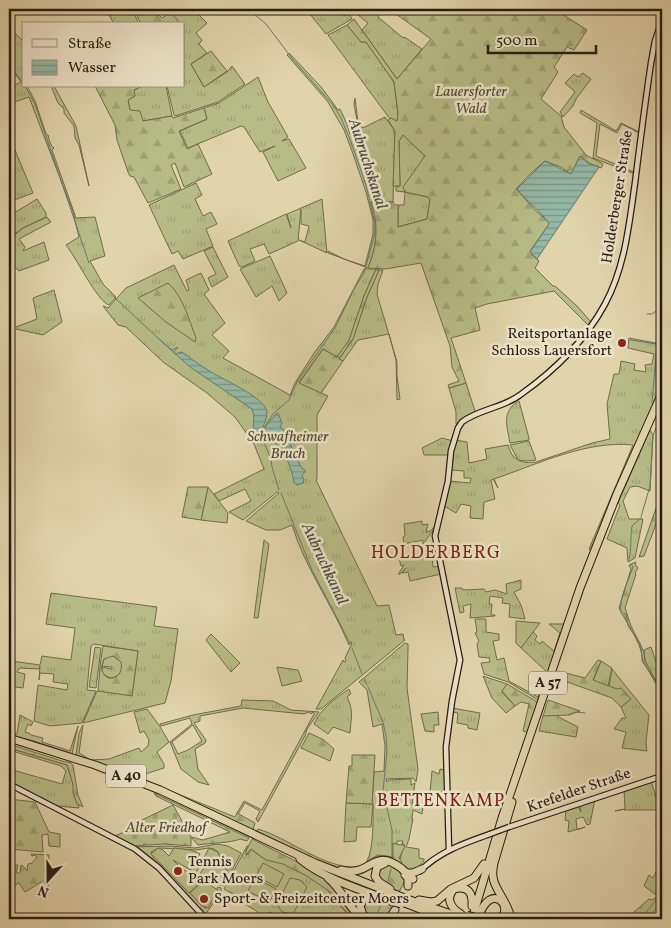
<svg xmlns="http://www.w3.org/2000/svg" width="671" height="928" font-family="Vollkorn,serif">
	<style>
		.grass { fill: url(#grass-tufts); stroke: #6f6c4b; fill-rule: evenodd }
		.forest { fill: url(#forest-firs); stroke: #6f6c4b }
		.cemetery { fill: url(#cemetery-stones); stroke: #6f6c4b }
		.garden { fill: #b7bc86; stroke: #6f6c4b }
		.water { fill: url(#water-rules); stroke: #687a6a }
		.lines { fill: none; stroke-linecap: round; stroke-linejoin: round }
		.stream { stroke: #687a6a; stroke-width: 1 }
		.secondary-casing { stroke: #271c10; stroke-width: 7 }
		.highway-casing { stroke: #271c10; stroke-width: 9 }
		.secondary { stroke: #ece3c8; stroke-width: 4.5 }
		.highway { stroke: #e1d4aa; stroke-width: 7 }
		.secondary-bridge-casing { stroke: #271c10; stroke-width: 7; stroke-linecap: butt }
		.highway-bridge-casing { stroke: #271c10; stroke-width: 9; stroke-linecap: butt }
		.secondary-bridge { stroke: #ece3c8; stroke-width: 4.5 }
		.highway-bridge { stroke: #e1d4aa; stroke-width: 7 }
		.poi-dot { fill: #8f2418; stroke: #ece3c8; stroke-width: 2 }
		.labels { text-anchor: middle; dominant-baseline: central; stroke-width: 5; stroke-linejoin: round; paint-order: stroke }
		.shield { fill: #ece3c8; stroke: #625847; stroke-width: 1 }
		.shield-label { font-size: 14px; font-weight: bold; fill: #271c10 }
		.park-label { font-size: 15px; font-style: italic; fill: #524c33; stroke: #ece3c8 }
		.street-label { font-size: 15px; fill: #271c10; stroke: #ece3c8 }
		.poi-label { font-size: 15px; fill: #271c10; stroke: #ece3c8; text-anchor: start }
		.water-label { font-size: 16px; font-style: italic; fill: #484b3d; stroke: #ece3c8 }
		.quarter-label { font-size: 18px; letter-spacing: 1px; fill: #7a1f14; stroke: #ece3c8 }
	</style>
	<defs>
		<pattern id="grass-tufts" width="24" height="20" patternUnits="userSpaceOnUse" patternTransform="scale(1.25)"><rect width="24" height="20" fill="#b7bc86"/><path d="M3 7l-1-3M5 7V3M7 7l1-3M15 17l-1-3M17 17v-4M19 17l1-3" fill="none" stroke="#9da173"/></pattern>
		<pattern id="forest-firs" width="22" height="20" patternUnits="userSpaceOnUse" patternTransform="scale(1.25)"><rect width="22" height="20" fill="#b7bc86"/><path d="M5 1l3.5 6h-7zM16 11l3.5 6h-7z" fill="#9da173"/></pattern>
		<pattern id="cemetery-stones" width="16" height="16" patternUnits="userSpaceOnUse" patternTransform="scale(1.25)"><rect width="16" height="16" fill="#b7bc86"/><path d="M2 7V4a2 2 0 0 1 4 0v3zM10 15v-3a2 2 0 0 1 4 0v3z" fill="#9da173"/></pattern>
		<pattern id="water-rules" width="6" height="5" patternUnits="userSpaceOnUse" patternTransform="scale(1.25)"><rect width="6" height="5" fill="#94b8a6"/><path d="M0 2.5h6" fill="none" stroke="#799586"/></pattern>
	</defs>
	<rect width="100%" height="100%" fill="#e1d4aa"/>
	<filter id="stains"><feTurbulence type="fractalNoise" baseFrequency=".004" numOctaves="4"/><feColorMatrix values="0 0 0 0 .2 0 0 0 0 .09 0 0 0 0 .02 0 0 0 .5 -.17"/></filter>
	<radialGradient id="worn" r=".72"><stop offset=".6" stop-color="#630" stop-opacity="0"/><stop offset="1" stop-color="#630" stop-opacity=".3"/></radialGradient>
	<g class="grass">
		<polygon points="111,9 132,9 139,24 114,24 107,11"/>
		<polygon points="175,9 193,9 207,23 196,33 202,40 199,44 207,53 191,64 204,87 227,72 232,66 245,84 218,102 175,116 174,115 167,86 184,86 184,24 175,24 177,20 170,13"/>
		<polygon points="314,9 339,9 344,16 349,13 352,19 326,34 309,13"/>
		<polygon points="363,9 385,9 378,17 402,37 406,38 422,49 397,79 362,30 368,23 358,15"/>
		<polygon points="347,25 361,42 366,42 394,82 398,113 397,122 391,118 390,119 328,35"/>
		<path d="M9,27L24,42V76L21,77L24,81V86H27L35,101L46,134L49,136L48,137L51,145L54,148L52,150L76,218L95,217L105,256L90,261L103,284L116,297L109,305C97,301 76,257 66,245L79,237L73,212L29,97L9,104V88L21,82L9,65V40L12,38V34L9,31Z"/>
		<path d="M289,53L322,88L338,110L340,109L347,124L350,134L359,131L354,104L355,98L358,122L363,128L385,117L395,131L393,202H371C379,225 377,246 368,268L328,253V251L344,259L365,266L373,234V220L366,192L352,151L344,130L328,102L287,55Z"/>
		<polygon points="583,73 591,79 576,99 573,106 563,117 560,112 575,92 565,83 574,74 578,77"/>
		<polygon points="258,77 268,102 288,137 282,141 289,139 306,168 278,181 263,152 275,146 260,152 244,127 241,126 188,148 180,131 207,119 204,108 219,103"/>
		<polygon points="51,86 54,86 76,126 89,186 79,145 75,138 74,126 64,113 64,109 58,103"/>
		<polygon points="142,86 166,86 172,116 143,121 130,110 128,99 135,96 133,91"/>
		<path d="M581,110L616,131L621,123L639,132L641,117L635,174L593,158L597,123L580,113ZM600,124L617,133L622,124L639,133L634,172L596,156Z"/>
		<polygon points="403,135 425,156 405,192 428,197 430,199 427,219 398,227 398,205 404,205 405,192 396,191 396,187 400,186 399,141"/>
		<polygon points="9,136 33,193 9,202"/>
		<polygon points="196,183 202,195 195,199 203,216 211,212 217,224 206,229 213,246 183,259 178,251 172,254 149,205"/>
		<polygon points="37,199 46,213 46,217 23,228 9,238 9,216"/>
		<polygon points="322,199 327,253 299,240 305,242 309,226 301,224 301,209 298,241 269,254 264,244 250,249 255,261 242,267 239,266 228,241 286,214 291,228 287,214"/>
		<polygon points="47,217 51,222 19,239 25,247 23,251 44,242 49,260 19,271 9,261 9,240 23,228"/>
		<polygon points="213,247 228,277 212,287 208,278 216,274 204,251"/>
		<polygon points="270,256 287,293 279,301 272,286 256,297 240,269"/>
		<path d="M174,265L187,291L189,290L186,280L201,273L209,290L204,294L225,323L212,335L229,351L223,358L290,395L295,383L314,353L334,327L364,269H376L364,296L349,341L337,357L323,349L299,382L328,396L317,415V479L316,480L377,606L389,605L396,635L403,634L404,640H405L321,709H316L343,660L344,662L346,661L345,658L352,643L351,642L349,645C332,604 305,568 292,525L280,530H266L246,521L279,493L277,492L243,520L229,512L251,501L245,489L219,501L214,494L264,469L254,444L235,417L207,393L163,362L126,327L118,325L103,306L108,308L126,288Z"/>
		<polygon points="379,270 383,270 378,284 377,294 397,362 397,376 400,399 397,400 396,360 389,334 358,340 343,361 339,359 353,339 367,297"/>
		<polygon points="54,290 62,322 43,335 16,329 16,327 37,319 33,298"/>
		<path d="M629,338L661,344L660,353L662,354V389L613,498L592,551L589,549L633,445C587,440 538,464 494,479L498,488L493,479L491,480L495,499L484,502L483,519L470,518L471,506L461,504L456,513L444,506L449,481L470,483L471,478H464V471L451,470V455L455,440L467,442L469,463L487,459L485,449L508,445C512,460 521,464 536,462L592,443L610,439L607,404L614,374H619L621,361L635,364L634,370L646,372L645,365L652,364L654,354L628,348Z"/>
		<polygon points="466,383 476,414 458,426 456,424 456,412 449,388"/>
		<path d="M519,401L529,438V440L510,443C507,426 501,411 519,401Z"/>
		<polygon points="650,430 653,435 650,491 637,486 630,487 623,501 629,519 643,519 635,558 628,562 627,548 607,539 620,505 618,503"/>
		<polygon points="442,438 453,441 449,455 424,455 422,448"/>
		<polygon points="529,441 536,460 526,461 518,460 510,445"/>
		<polygon points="208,487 228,513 227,523 201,520"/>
		<polygon points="422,521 422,525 428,524 426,532 430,531 435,526 435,528 423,544 423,540 404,544 403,537 405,536 404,524"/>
		<polygon points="264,540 269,544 258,618 254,618"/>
		<polygon points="437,552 438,557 432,558 433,567 440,566 441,574 410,581 408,572 402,573 406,568 399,575 399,573 404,565 401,566 398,555 413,553 409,557 413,558"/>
		<polygon points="521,580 521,589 514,592 521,605 525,619 509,617 510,604 502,603 503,598 490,596 489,604 492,604 491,615 495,615 495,616 470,618 471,604 463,606 464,612 460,613 455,588 462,588 463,590 484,589 486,592 495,590 507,594 506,584"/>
		<polygon points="51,593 157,607 154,626 178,629 171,681 165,703 83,723 97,691 132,695 138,651 94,644 91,646 87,690 96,691 82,723 50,726 34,721 38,685 67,690 68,684 53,682 54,674 40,673 39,680 40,666 39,669 20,668 17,672 25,674 23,688 9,686 11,661 40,665 42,656 71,660 75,628 46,624"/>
		<polygon points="475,619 486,619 486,632 499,634 499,640 493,641 497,660 504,658 509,681 538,697 547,672 521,648 533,632 537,636 535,640 540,644 542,641 554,651 560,633 549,624 565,624 540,701 508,682 484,674 481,663 490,662 489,658 479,657 477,644 479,641 475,633 477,632"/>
		<polygon points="211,634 240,663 231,672 206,640"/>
		<path d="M405,643L408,644V650L407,688L418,769L416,782L413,778L386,779L387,782L389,780L411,779V785L415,783L412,805L423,808L422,814L413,810L412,818L413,819L409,839L406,847L419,849V858L424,859V861L418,867L421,866L411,872L397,864L400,860L404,844H402L403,841H397V844H393V857L378,855L367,861C374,847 373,820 373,804L371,827H357L356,841L344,842L346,803L372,804L374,773V772L384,771L385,746L382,724L373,727L367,690L359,682Z"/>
		<polygon points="95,647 101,648 96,688 89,687"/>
		<polygon points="651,647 662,679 662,693 645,661 644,650"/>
		<path d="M108,656H113L122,662C123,672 119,677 110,678L102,673V667L112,669V667L102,666L104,659Z"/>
		<polygon points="601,661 612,668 608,686 593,681"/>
		<polygon points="277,667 298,670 302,681 282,686"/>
		<polygon points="612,669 649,715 646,742 647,751 622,748 626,732 614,729 622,718 626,718 621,707 631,699 609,686"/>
		<polygon points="483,676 507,684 502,692 515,706 506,713 492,698"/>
		<path d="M349,689L351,694L347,697C354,710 351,719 350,733L333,727L328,734L314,724C321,708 335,699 349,689Z"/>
		<path d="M242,700L273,701L291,710L319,712L307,729L305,736L258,822L256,819L260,811L245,803L238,814L237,813L244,801L262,810L314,714L313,712L311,714L309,712L304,714L243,708L200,716V721L194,723L206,740L205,743L195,749L198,769L209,785L198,782L181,769L170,742L192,724L190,718L161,726L160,724L193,715L241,706ZM193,725L202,741L188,750L178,754L172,742Z"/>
		<polygon points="452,708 480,713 477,730 468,728 468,725 457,723 458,713 451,712"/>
		<polygon points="147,709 159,725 169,742 157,752 164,764 164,768 136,777 78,756 76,755 79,733 83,725 79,753 89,759 89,760 109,759 139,748 141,752 148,746 149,740 144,731 140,733 134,712"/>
		<polygon points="438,712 439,725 434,725 434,732 425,731 421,714"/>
		<polygon points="553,714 578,727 576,737 539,731 543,716"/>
		<polygon points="20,715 33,722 31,726 28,724 25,732 29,733 31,735 43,738 42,742 70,751 78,726 72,754 34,741 9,735 9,732 17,734"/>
		<polygon points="9,748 67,765 73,784 79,808 57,806 86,821 84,821 9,782 9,769 62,784 66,771 61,766 9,750"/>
		<polygon points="440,769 445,770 447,813 446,812 445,801 442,796 425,795 425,793 430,792 432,771 439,774"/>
		<polygon points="651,781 657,800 658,810 662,808 662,826 656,826 657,810 624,810 625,809 615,811 625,809 624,790"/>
		<polygon points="595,799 590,824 587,825 583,817 576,819 577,830 585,827 568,832 569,821 565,820 566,810 578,806 581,812 580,805"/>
		<polygon points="217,844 228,846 241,853 224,886 223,885 219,885 227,871 222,863 218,852 214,849 209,848 196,850 159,848 151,852 205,908 207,907 218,887 221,888 221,892 205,915 134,847 170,846 195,848"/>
		<path d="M247,846H248L246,851L248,855L251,849C256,853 262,858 267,860C271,861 275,861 279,862C293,867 308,876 320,884C334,893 341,913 356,919H282L270,912L262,917L255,910L239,901L235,895L224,889Z"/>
		<path d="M661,867L662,868C662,878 664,886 658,896L644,886L649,875L653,878L657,870Z"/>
	</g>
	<g class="forest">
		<polygon points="134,9 153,9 162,18 170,13 178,20 175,24 141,24"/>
		<path d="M389,9H554L587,30L574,50L567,47L554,67L558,72L541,99L561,116L564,127L586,155L603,164L601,168L589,163L580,156L571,174L561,167L545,161L531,173L516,189L537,212L548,221L549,224L530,251L532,255L539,261L535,268L553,286H555L577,306L592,323L589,326L554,291L487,304L475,308L480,330L451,338L466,383L449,388L448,385L459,381L452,367L450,346L421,263L385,269L368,268C377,246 379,225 371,202H393L395,205H398V227L427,219L430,199L428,197L405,192L403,187L425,156L403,135L399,141L400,186H393L395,131L388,120L391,118L397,121L398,113L394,82L366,42H361L347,25L354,19L397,79L431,39Z"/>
		<polygon points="211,51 227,71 204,87 191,64"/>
		<polygon points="95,86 142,86 134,90 135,96 128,100 130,110 140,111 143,121 172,116 173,118 204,108 207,119 179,131 187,149 198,144 212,174 184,187 175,163 171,165 181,189 148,203 134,177 130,176 128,172 117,140 115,125"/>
		<polygon points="376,269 379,270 367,297 353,339 339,359 343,361 321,393 299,383 323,349 337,357 349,340 364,296"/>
		<path d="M168,283C183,296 189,320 196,338L195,342L166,322L138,298Z"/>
		<polygon points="188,487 208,487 201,520 182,517"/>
		<path d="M662,491C662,514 652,534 644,556L639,557Z"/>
		<path d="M636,562L635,564L638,568L635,573L636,574L625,608L631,626L644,652L645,661L657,683L642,661C644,646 625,621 619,608L631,569L629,565Z"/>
		<path d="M103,646L138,651L132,696L98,691L100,667H102C102,684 125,681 121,662L113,656L104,659L102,666H100Z"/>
		<polygon points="598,660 601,661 593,680 617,689 621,688 631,699 621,707 612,698 556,678 558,671 585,678"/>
		<polygon points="507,684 539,703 529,733 523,731 529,704 521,702 515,706 502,691"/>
		<polygon points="548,700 580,711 569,715 543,716"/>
		<polygon points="309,733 324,740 334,749 330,761 301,748"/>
		<polygon points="9,744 62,761 71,763 73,765 78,795 83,807 77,804 73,793 73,784 67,765 9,748"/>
		<polygon points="352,755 375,755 372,804 346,803 349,766 352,766"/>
		<polygon points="136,777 235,817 237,813 255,823 253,830 200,805"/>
		<path d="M154,793L249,838L247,841L240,839C232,843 209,843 198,845L191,837L203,840L230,832L156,796Z"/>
		<polygon points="9,799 35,802 49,832 60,834 60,847 49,846 48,834 42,835 43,852 9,849"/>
		<path d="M258,829C288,838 318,864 350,867C368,869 371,849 393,858V843L400,845L402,844L405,846L399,858L402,862L400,863L392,860L362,868L342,869L308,857L256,831Z"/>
		<polygon points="252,839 315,871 329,881 363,919 352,917 341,906 329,891 305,875 283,864 266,860 251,849 246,855 246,851"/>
		<polygon points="31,854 49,855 48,889 43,881 25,892 19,883 15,885 9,877 9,861 10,865 18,865 16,873 20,873 21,865 24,867 27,871 28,864 32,863 37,857 35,855 32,856"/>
		<path d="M385,864C395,865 401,872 405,881L399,892C388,887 379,884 377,871Z"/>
		<polygon points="662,888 662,904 646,918 632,919 637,915 634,912 649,899 652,900 658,896"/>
		<path d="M370,897L393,903L391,912L387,919C371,919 366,919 363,902Z"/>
	</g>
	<polygon class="cemetery" points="173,805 191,837 191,846 165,844 132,846 115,836 138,826 142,820"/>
	<g class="garden">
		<polygon points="516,621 540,623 521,648 516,643"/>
		<polygon points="158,848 163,850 169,856 174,848 191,850 200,854 195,863 200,865 196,873 173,860 180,867 201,882 189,893 151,854"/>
		<polygon points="209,848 218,852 222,863 227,871 223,878 216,875 213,881 200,874 205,866 201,864"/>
		<polygon points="263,863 284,874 277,887 256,876"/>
		<polygon points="255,878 276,889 269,902 248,891"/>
		<polygon points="290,878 300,880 307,887 293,914 282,912 277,904"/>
		<polygon points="203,881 218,890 208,908 202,906 190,893"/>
	</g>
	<g class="water">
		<path d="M580,156L588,163L599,167L537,259L530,252L549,224C547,218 523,197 517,189L545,161L571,174Z"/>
		<path d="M160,340L172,350L178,347L174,352L175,354L182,352C191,359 201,366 211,372C222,379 266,398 267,412C267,419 262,428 260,435L257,436L253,432L254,416L252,409L190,367Z"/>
		<path d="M278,413L282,423L280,427L283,429L301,467L306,471L302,475L304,480L303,483L297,485L294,483C292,470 285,448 272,441C269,440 266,440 264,439L265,427L276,414Z"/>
	</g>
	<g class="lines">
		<g class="stream">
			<polyline points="248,9 266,24 294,61"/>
			<polyline points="9,64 24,85"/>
			<polyline points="25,86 35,104 89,263"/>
			<polyline points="113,296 160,340"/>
			<polyline points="647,314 652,314 662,307"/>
			<polyline points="630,340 657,344 652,403"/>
			<polyline points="279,490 272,467 271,459 263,440 263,429 273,414 289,400 298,380 335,328 355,287 364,273 374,237 375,224 366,185 351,142 341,118 334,106 295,62"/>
			<polyline points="281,493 312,570 350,643"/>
			<polyline points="641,517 650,486 653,435 660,419"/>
			<path d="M629,559C632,549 630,537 632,526L641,518"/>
			<path d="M621,612C618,601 629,578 633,567L631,564"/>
			<polyline points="623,613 626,614 628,626 640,643 643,661 661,693 662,721"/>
			<polyline points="352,648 362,674"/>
			<polyline points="364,679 367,685"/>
			<polyline points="368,687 383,722 386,736 387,752 383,791 392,830 392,856"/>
			<polyline points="569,715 575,712 585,713"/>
			<polyline points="388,881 391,869"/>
			<polyline points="376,917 381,904"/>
			<polyline points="635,919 637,919"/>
			<path d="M638,919C650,911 653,902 662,892"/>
		</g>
		<g class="secondary-casing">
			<g id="secondary">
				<polyline points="9,784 135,849 159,868 206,919"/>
				<polyline points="509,827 662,776"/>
				<path d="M449,850L446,747L452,701L460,660L435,536L448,481L451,451L458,428L462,422C479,409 503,408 520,395C554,371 585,341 605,304C625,267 629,225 635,183C640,143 645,103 651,63L655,41L662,20"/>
				<path d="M420,871C440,851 465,843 490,834"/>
			</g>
		</g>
		<g class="highway-casing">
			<g id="highway">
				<polyline points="9,738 95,765 160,790 315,863 397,895"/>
				<path d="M512,802L494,863C490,881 496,886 504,901C508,907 509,913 512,919"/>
				<path d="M300,859C324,879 364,891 394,902"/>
				<polyline points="385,863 377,867 375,876 379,882 390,889"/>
				<path d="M341,870C372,878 372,846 401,868C405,872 409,875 413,879"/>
				<polyline points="406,873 413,873 422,869"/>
				<polyline points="405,875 408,878 408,886"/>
				<path d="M328,878C343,890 350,913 366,919"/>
				<polyline points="404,898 466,919"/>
				<polyline points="419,900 431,902 437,901 451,889 474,878 484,864"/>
				<polyline points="402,902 446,919"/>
				<path d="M461,914C451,908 445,899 454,889C468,885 473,893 472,906"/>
				<path d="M479,916C490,883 514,904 501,919"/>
				<polyline points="371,919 363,915 360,906 364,898 374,896"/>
				<polyline points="389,919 395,910"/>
				<polyline points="472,919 502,818 580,588 617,494 662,393"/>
			</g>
		</g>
		<use href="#secondary" class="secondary"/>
		<use href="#highway" class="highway"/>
		<g class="secondary-bridge-casing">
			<polyline id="secondary-bridge" points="490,834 509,827"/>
		</g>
		<g class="highway-bridge-casing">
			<g id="highway-bridge">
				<polyline points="397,895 404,898"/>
				<polyline points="394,902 401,904"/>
				<polyline points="467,915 480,919"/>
			</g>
		</g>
		<use href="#secondary-bridge" class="secondary-bridge"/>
		<use href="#highway-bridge" class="highway-bridge"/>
	</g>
	<g class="poi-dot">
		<circle cx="622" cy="343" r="5"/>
		<circle cx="178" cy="871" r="5"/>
		<circle cx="204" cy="899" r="5"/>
	</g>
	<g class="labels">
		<g class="shield">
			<rect x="529" y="671.5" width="38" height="23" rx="4"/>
			<rect x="106" y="764.5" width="40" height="23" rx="4"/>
		</g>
		<g class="shield-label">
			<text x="548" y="683">A 57</text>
			<text x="126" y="776">A 40</text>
		</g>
		<g class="park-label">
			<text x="471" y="92">Lauersforter<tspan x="471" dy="17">Wald</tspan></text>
			<text x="288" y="437">Schwafheimer<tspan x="288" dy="17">Bruch</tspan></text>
			<text x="166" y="828">Alter Friedhof</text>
		</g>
		<g class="street-label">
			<text transform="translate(618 197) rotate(-81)">Holderberger Straße</text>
			<text transform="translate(579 791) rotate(-19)">Krefelder Straße</text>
		</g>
		<g class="poi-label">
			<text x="612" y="334" text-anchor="end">Reitsportanlage<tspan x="612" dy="17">Schloss Lauersfort</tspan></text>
			<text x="188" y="862">Tennis<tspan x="188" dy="17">Park Moers</tspan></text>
			<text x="214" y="899">Sport- &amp; Freizeitcenter Moers</text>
		</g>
		<g class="water-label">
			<text transform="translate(367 164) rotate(72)">Aubruchskanal</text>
			<text transform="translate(324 564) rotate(65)">Aubruchkanal</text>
		</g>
		<g class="quarter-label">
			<text x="436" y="553">HOLDERBERG</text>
			<text x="441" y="801">BETTENKAMP</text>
		</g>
	</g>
	<rect width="671" height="928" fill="none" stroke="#e1d4aa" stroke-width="30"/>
	<rect x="10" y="10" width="651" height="908" fill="none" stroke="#271c10" stroke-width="2.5"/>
	<rect x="15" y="15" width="641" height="898" fill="none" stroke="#271c10"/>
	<rect x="22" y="22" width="162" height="65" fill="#ece3c8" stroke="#9d937e"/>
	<rect x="32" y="39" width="25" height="8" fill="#ece3c8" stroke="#9d937e"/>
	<text x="68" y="48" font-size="15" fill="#271c10">Straße</text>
	<rect x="32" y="60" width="25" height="15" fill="url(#water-rules)" stroke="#9d937e"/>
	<text x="68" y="72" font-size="15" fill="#271c10">Wasser</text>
	<g transform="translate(48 880) rotate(201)" stroke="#ece3c8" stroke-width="4" paint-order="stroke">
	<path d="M0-4L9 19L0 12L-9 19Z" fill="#271c10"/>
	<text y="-8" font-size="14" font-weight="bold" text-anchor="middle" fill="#271c10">N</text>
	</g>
	<path d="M488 45v8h108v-8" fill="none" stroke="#271c10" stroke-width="2.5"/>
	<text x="496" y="45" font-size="15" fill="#271c10" stroke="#ece3c8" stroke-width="4" paint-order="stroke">500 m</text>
	<rect width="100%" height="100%" filter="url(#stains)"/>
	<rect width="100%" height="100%" fill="url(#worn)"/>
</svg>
